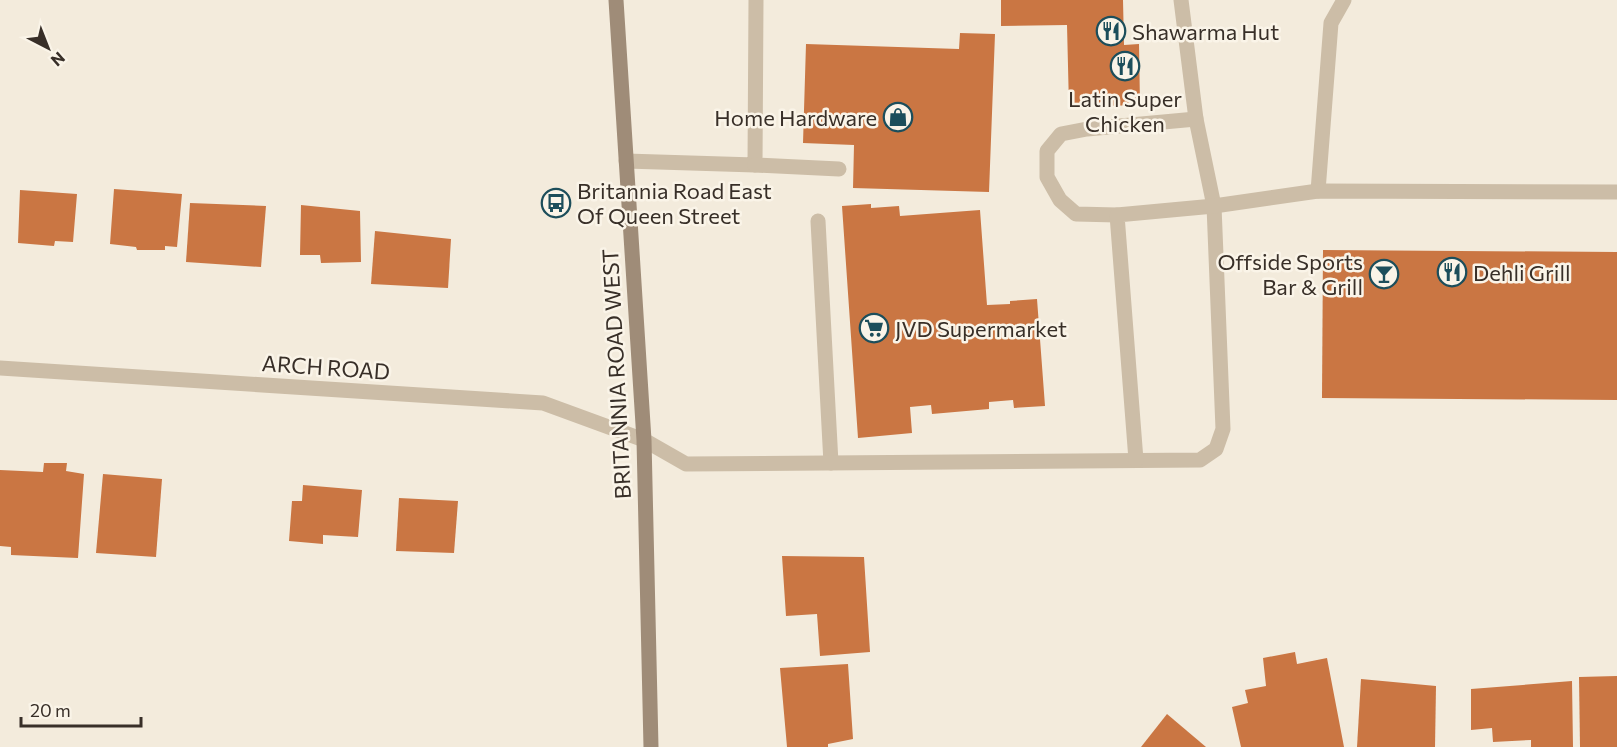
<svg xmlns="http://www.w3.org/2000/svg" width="1617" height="747" font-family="Commissioner,sans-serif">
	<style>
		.building { fill: #ca7643 }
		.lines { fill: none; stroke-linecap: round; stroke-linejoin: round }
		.lane { stroke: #ccbda7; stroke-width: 15 }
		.street { stroke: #ccbda7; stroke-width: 15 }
		.secondary { stroke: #9f8c78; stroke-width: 15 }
		.labels { text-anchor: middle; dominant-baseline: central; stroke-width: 5; stroke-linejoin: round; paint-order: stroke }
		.poi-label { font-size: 22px; fill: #382f28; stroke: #faf4e8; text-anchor: start }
		.street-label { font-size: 22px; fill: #382f28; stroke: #faf4e8 }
	</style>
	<rect width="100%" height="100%" fill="#f3ebdc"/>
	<g class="building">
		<polygon points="1001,0 1123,0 1124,45 1139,44 1140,105 1069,107 1067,25 1001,26"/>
		<polygon points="960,33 995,34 989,192 853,188 854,145 803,143 806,44 959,49"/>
		<polygon points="114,189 182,194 177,247 165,246 165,250 137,250 136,247 110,244"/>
		<polygon points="20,190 77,194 73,242 55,241 54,246 18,243"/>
		<polygon points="190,203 266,206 261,267 186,262"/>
		<polygon points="871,204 871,208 899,206 900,216 980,210 987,305 1010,304 1010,301 1037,299 1045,406 1014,408 1013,400 989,402 989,409 932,414 931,405 910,407 912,433 858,438 842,206"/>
		<polygon points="301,205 360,211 361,262 321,263 320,255 300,255"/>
		<polygon points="375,231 451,239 448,288 371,284"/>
		<polygon points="1323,250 1617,252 1617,400 1322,398"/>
		<polygon points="44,463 67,463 66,471 84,474 78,558 11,555 11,547 0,546 0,470 43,472"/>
		<polygon points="103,474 162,479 156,557 96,553"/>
		<polygon points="303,485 362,490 358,537 323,535 323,544 289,541 292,501 302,501"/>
		<polygon points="399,498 458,501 454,553 396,551"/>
		<polygon points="782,556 864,557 870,652 820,656 817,614 786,616"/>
		<polygon points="1295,652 1297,664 1327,658 1344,747 1241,747 1232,707 1248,703 1245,690 1266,686 1263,658"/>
		<polygon points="848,664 853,739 828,744 828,747 787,747 780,668"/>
		<polygon points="1617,676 1617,747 1580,747 1579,677"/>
		<polygon points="1361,679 1436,686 1435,747 1357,747"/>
		<polygon points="1572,681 1573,747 1531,747 1531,740 1493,742 1492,728 1471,730 1471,689"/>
		<polygon points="1167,714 1206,747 1141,747"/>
	</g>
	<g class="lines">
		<g class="lane">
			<polyline points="626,161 755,165 756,0"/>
			<polyline points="755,165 839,169"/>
			<polyline points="1318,191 1331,23 1344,0"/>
			<polyline points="1117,215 1076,214 1060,200 1047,177 1047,151 1061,134 1087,129 1196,119"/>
			<polyline points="818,221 831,463"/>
			<polyline points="644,440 686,464 1200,460 1216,449 1223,429 1214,206 1196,119 1181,0"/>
			<polyline points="1136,460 1117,215 1214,206 1318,191 1617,192"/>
		</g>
		<polyline class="street" points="0,368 543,403 644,440"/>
		<polyline class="secondary" points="616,0 644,440 651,747"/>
	</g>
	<defs>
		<g id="restaurant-ring" transform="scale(1.5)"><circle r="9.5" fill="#faf4e8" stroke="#1c4e5b" stroke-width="1.5"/><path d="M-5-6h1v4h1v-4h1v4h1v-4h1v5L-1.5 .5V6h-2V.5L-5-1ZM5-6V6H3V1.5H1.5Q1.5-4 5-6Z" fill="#1c4e5b"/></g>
		<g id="shop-ring" transform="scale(1.5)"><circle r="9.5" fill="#faf4e8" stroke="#1c4e5b" stroke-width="1.5"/><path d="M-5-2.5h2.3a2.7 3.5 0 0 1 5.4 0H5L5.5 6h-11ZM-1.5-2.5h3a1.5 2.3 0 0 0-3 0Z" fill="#1c4e5b"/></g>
		<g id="bus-ring" transform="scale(1.5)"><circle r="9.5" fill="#faf4e8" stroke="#1c4e5b" stroke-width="1.5"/><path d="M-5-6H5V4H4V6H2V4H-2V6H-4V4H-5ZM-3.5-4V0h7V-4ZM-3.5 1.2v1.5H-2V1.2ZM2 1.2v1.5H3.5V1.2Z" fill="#1c4e5b"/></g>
		<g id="bar-ring" transform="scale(1.5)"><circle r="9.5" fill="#faf4e8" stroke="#1c4e5b" stroke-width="1.5"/><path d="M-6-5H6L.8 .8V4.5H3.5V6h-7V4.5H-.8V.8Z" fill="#1c4e5b"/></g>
		<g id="supermarket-ring" transform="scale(1.5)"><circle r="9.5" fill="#faf4e8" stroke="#1c4e5b" stroke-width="1.5"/><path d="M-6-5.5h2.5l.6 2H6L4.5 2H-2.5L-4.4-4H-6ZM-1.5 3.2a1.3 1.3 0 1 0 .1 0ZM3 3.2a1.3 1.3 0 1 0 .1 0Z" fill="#1c4e5b"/></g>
	</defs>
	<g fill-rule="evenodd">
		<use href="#restaurant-ring" x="1111" y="31"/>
		<use href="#restaurant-ring" x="1125" y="66"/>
		<use href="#shop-ring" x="898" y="117"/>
		<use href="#bus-ring" x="556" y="203"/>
		<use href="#restaurant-ring" x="1452" y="272"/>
		<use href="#bar-ring" x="1384" y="274"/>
		<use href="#supermarket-ring" x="874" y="328"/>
	</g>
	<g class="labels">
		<g class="poi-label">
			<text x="1132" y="31">Shawarma Hut</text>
			<text x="1125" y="98" text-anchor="middle">Latin Super<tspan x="1125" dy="25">Chicken</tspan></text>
			<text x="877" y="117" text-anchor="end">Home Hardware</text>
			<text x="577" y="190">Britannia Road East<tspan x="577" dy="25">Of Queen Street</tspan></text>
			<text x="1363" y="261" text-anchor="end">Offside Sports<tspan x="1363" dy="25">Bar &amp; Grill</tspan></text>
			<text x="1473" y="272">Dehli Grill</text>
			<text x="895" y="328">JVD Supermarket</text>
		</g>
		<g class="street-label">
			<text transform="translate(326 367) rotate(4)">ARCH ROAD</text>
			<text transform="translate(616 374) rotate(-93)">BRITANNIA ROAD WEST</text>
		</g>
	</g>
	<g transform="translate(48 48) rotate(138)" stroke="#faf4e8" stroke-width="4.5" paint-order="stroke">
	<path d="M0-4.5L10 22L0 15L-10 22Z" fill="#382f28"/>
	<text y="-9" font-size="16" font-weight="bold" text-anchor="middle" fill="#382f28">N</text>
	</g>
	<path d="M21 717v9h120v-9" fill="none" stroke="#382f28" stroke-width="3"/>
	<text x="30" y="717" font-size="18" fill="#382f28" stroke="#faf4e8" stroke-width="4.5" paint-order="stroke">20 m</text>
</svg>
